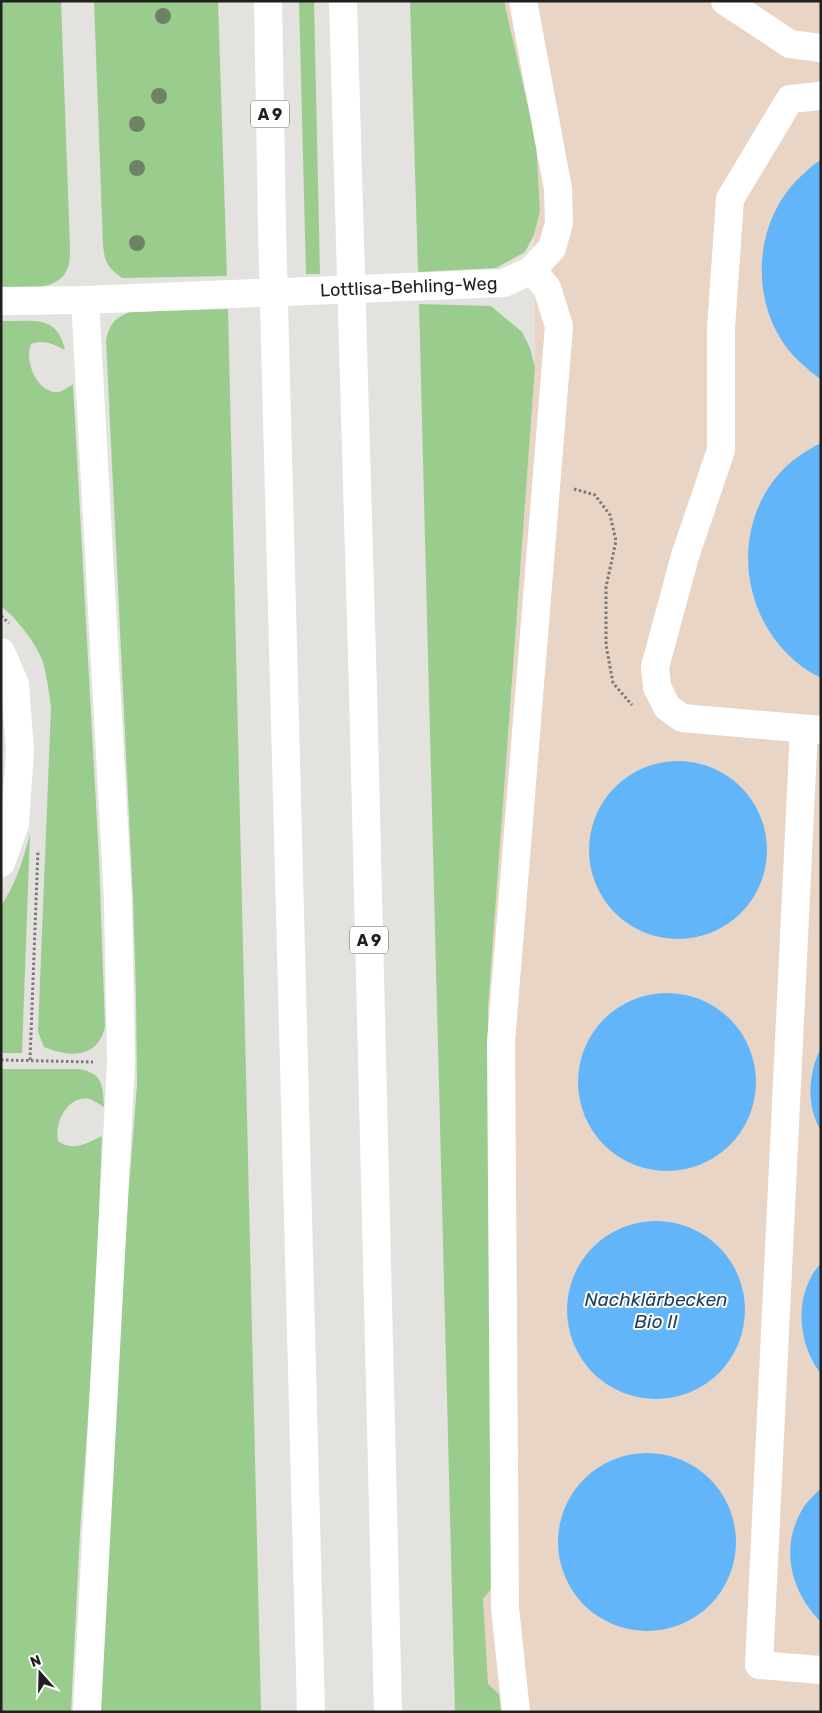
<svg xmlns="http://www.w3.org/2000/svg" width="822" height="1713" font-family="Rubik,sans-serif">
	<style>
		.industrial { fill: #e8d5c5 }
		.green { fill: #9acd8d }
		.water { fill: #62b5f8 }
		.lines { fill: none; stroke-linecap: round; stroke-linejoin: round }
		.path { stroke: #797876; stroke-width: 3; stroke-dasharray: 2.5 2.5; stroke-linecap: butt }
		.minor { stroke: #fff; stroke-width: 28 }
		.highway { stroke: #fff; stroke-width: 28 }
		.tree { fill: #6d8364 }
		.labels { text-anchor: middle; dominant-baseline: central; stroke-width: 4; stroke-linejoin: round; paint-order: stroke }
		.shield { fill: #fff; stroke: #646362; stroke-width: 1 }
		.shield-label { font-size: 16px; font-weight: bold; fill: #21201f }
		.street-label { font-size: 18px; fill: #21201f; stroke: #fff }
		.water-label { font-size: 19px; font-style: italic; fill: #1c3f5a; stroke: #fff }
	</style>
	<rect width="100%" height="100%" fill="#e4e2de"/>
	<polygon class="industrial" points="504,1 821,1 821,1712 472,1712 493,1224 488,1008 535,367 534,235 540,211 536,141"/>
	<g class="green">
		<path d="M1,1H61L70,247C70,253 70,261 68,267C61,292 22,288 1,289Z"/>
		<path d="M94,1H218L227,276L122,278C107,267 105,263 103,245Z"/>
		<polygon points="299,1 314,1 320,274 306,274"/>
		<polygon points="410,1 504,1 536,141 540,211 534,235 525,252 496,268 418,272"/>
		<polygon points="419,304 491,306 522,332 530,348 535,367 488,1008 493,1224 492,1588 483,1599 488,1684 499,1694 501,1712 455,1712"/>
		<path d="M228,309L261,1712H98L128,1199L137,1085L136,996L133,900L106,340C110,324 114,318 130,312Z"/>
		<path d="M1,321C32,322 57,313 65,350C53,344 45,339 31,344C24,361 37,394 59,392C63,391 69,387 73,384L99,859L105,1026C99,1058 70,1058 44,1047L38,1032L51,708C49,692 47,677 43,662C36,643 17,619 1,606Z"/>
		<path d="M30,834L22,1053H1V906C16,883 23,860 30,834Z"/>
		<path d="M1,1069H79C103,1073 103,1086 104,1107C100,1105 94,1100 89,1099C68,1095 54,1123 58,1141C72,1152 88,1143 102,1136L95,1318L80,1532L71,1712H1Z"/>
	</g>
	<g class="water">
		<path d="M821,160V380C805,367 789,354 779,336C750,286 758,217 800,177C807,171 813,164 821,160Z"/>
		<path d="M821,443V678C746,641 724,539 778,475C790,461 805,451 821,443Z"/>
		<circle cx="678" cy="850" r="89"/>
		<circle cx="667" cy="1082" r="89"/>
		<path d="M821,1048V1131C806,1106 808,1073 821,1048Z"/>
		<circle cx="656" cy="1310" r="89"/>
		<path d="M821,1263V1374C797,1343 793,1294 821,1263Z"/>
		<circle cx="647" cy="1542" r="89"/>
		<path d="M821,1488V1622C789,1590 779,1544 805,1505C810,1499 816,1493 821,1488Z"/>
	</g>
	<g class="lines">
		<g class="path">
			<polyline points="574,489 595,495 610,515 616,541 606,587 606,645 613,683 632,705"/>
			<polyline points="1,616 9,623"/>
			<polyline points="1,1060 93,1062"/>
			<polyline points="30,1060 38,850"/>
		</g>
		<g class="minor">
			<polyline points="725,1 790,44 821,48"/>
			<polyline points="821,96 790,99 730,199 721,328 721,450 685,556 655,667 657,687 667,707 682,718 821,730"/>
			<polyline points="85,300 118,900 121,1062 87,1712"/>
			<path id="s1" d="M1,301L85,300L504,283L532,270L552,248L559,223L558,189L523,1"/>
			<polyline points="1,652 15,684 20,750 15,824 1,863"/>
			<polyline points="804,729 759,1665 821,1670"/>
			<polyline points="516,1712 505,1608 501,1042 559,326 547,288 532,270"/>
		</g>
		<g class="highway">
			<polyline points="268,1 272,228 311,1712"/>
			<polyline points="343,1 363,691 388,1712"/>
		</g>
	</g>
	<g class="tree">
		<circle cx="163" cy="16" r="8"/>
		<circle cx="159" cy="96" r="8"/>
		<circle cx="137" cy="124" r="8"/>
		<circle cx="137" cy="168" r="8"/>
		<circle cx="137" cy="243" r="8"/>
	</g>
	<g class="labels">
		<g class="shield">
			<rect x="251" y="100.5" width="38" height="27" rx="4"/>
			<rect x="350" y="926.5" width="38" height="27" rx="4"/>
		</g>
		<g class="shield-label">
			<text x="270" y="114">A 9</text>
			<text x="369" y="940">A 9</text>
		</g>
		<g class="street-label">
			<text stroke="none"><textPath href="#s1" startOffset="408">Lottlisa-Behling-Weg</textPath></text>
		</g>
		<g class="water-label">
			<text x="656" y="1299">Nachklärbecken<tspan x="656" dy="22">Bio II</tspan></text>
		</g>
	</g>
	<rect width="822" height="1713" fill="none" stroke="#21201f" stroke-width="5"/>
	<g transform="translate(40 1673) rotate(340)" stroke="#ffffff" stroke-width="4" paint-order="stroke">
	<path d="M0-4L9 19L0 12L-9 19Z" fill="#21201f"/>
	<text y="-8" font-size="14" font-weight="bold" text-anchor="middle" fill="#21201f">N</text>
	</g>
</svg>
